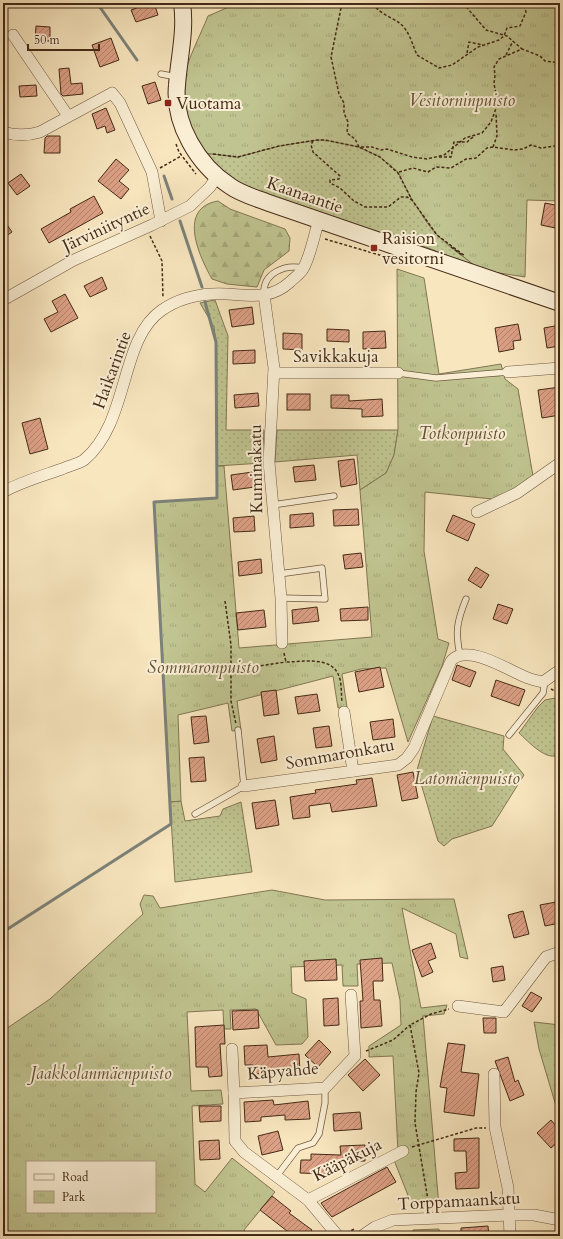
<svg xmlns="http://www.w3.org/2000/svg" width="563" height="1239" font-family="Cardo,serif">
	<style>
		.grass { fill: url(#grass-dots); stroke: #827653 }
		.forest { fill: url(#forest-firs); stroke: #827653 }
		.park { fill: url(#park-tufts); stroke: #827653; fill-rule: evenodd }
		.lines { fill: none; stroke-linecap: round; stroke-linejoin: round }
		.stream { stroke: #7c827a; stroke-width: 3 }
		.building { fill: url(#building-hatch); stroke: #442916 }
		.lane-casing { stroke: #715840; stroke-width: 7 }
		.street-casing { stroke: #715840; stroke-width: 12 }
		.secondary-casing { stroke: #442916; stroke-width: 18 }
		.path { stroke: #442916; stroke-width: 1.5; stroke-dasharray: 3 2; stroke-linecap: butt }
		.lane { stroke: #faefd5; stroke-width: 5.5 }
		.street { stroke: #faefd5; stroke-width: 11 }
		.secondary { stroke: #faefd5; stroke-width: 16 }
		.poi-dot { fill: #8f2418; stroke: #faefd5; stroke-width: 1.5 }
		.labels { text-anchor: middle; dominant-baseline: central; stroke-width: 4; stroke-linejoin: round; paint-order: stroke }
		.park-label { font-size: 17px; font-style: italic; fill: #635034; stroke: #faefd5 }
		.poi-label { font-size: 17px; fill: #442916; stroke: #faefd5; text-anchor: start }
		.street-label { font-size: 17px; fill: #442916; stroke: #faefd5 }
	</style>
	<defs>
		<pattern id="grass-dots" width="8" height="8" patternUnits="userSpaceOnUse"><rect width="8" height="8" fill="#c0c490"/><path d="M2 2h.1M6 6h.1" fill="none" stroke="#a6a87b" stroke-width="1.8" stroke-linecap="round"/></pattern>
		<pattern id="forest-firs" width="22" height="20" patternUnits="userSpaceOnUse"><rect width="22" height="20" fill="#c0c490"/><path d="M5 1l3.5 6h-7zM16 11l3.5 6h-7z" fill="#a6a87b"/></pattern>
		<pattern id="park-tufts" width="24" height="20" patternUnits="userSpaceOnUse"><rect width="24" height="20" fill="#c0c490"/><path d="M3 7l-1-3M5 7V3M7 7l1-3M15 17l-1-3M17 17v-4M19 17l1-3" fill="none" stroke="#a6a87b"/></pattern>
		<pattern id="building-hatch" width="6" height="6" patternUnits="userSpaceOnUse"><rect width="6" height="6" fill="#dca085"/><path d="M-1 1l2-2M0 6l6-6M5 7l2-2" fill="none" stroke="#b4826c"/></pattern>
	</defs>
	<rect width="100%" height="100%" fill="#f8e6bf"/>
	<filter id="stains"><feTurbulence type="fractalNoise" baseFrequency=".005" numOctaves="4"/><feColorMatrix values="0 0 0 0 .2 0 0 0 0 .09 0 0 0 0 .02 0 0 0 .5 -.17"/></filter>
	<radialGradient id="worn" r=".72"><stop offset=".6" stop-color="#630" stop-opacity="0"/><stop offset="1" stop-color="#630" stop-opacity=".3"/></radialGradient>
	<g class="grass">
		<path d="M317,140C342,139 384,152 399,174C412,194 420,218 438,236C450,248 467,259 480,270L426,247L407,244L238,184L223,173L204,153L238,157L279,146Z"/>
		<polygon points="215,300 228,336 226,430 264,430 262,463 217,466 216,342 214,327 200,303"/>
		<polygon points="277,430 398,430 394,455 386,473 360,490 357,455 275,462"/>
		<path d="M555,698L560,700V754C547,763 528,741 519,733L538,707L545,700Z"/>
		<polygon points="433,716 504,736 503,749 524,775 492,826 452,839 444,846 438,841 417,770"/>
		<polygon points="181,801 185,821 220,816 223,809 241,802 252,872 175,882 170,802"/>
	</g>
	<path class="forest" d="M218,201L230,209L285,229L290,238L289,251L264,270L257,287L227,284L212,279C199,256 177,208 218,201Z"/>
	<g class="park">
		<path d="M238,3H560V201L527,200L525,277L480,270L437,235L412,200L398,172L380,157L359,147L325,140H317L279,146L238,157L204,153C193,131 177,103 184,77C189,56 200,36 208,16Z"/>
		<polygon points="397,269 424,278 439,374 501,364 505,379 518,389 533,476 502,500 425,492 424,551 438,639 449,643 442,666 408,742 386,668 361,669 342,674 347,707 338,708 333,676 237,701 241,730 232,731 228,703 178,715 181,801 170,802 154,502 217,498 217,466 224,466 239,648 372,637 360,490 386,473 394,455 398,430"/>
		<path d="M272,890L325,900L454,899L468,959L460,957L456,934L402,908L421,1008L447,1005L444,1014L423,1016L439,1207L413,1208L392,1155L398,1151L393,1056L369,1057V1046L401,1025L400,1000L392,963L357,964L358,986H343L342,965L291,967L292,993L306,999L308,1037L302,1044L276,1045L256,1009L230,1010L231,1029H224L223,1010L187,1012L191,1091L221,1090L223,1104L192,1106L195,1184L205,1192L232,1158L275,1192L244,1230L250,1236H3V1031L50,999L143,914L140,904L144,895L153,896L160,908ZM27,1162H155V1212H27Z"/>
		<polygon points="534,1022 560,1025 560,1110 556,1106 539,1049"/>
		<polygon points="439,1229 440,1236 413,1236 413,1230"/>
	</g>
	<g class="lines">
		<g class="stream">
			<polyline points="97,3 137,60"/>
			<polyline points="164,176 172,199"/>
			<polyline points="180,221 202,287"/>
			<polyline points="3,932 171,824 154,502 217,498 216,342 205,302"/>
		</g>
	</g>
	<g class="building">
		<polygon points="141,3 154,3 158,15 136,22 131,10 142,6"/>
		<polygon points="36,26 50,27 50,41 35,41"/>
		<polygon points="111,38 119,60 100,67 92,45"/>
		<polygon points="69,68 71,84 82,83 83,94 63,96 61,94 59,69"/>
		<polygon points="155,82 161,100 148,104 142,86"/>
		<polygon points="36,85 37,96 20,97 19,86"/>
		<polygon points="106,108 115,130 107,133 105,126 97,129 92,114"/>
		<polygon points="47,136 60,136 60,153 44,153 45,138"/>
		<polygon points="116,159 129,170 119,181 129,189 121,199 98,181"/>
		<polygon points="21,174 30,186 17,195 8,183"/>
		<polygon points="94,196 103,213 49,243 41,229 71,212 70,209"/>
		<polygon points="545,203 560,206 560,229 541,225"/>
		<polygon points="3,219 12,232 3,238"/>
		<polygon points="102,277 107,289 90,297 84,286"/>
		<polygon points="65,294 78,318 51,332 44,319 58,312 52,301"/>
		<polygon points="252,307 254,324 232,327 229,310"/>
		<polygon points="518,324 521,340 513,341 514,349 499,352 495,328"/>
		<polygon points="560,325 560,346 547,348 544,328"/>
		<polygon points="327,329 349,330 349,342 327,341"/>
		<polygon points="385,331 386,348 363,349 363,332"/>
		<polygon points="283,333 302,334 302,350 283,349"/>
		<polygon points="255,350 255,363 233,364 233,351"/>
		<polygon points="560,387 560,405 558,405 560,415 542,418 538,390"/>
		<polygon points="258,393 259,406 235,408 234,395"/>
		<rect x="287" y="394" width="23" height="16"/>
		<polygon points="331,395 349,395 349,401 382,399 383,416 362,417 362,409 331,408"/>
		<polygon points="40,418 48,449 30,454 22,423"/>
		<polygon points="354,459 357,484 341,487 338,461"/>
		<polygon points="314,465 316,480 295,482 293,467"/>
		<polygon points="260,471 262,486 233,490 231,475"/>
		<polygon points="358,509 359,525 334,526 333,510"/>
		<polygon points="313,513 314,526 290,528 290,515"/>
		<polygon points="453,515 475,524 468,541 446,531"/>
		<polygon points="254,516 255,531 234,532 233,518"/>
		<polygon points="361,553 363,567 345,569 343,555"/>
		<polygon points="261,559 262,573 239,576 238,562"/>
		<polygon points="476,567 489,575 481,588 468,580"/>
		<polygon points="498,604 513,609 507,624 493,619"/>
		<polygon points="317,607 319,621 293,624 292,610"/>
		<polygon points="368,607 368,620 341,621 340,609"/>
		<polygon points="264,610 266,627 238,630 236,613"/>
		<polygon points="457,665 476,672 470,687 452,680"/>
		<polygon points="380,667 384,687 359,692 355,672"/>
		<polygon points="496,680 525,690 519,706 491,696"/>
		<polygon points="276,690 279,714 264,716 261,692"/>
		<polygon points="317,694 320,711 298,714 295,697"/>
		<polygon points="206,716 209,742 194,744 191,717"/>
		<polygon points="393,719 395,737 373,740 370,722"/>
		<polygon points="329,726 332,746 316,748 313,728"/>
		<polygon points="274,736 277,760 261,763 257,739"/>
		<polygon points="204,757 206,781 191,782 189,758"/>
		<polygon points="413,772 418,798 402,801 397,775"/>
		<polygon points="372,778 377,806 332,812 330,803 309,806 310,817 293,819 290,797 316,793 315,790 357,784 356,780"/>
		<polygon points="275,800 279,825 256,829 252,803"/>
		<polygon points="556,902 560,923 545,926 540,905"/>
		<polygon points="523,911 529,934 514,938 508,915"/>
		<polygon points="431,943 436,958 428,961 433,972 422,977 412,950"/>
		<polygon points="382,958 383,981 373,981 374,1000 380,1000 382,1026 361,1028 360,1001 363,1001 360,960"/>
		<polygon points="336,959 337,980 305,981 304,961"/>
		<polygon points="503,966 505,980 493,982 491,968"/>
		<polygon points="531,992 542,998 532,1012 522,1006"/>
		<polygon points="338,998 339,1025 324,1026 323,999"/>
		<polygon points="258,1010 259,1028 233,1030 232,1011"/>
		<polygon points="483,1018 496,1018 496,1033 484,1033"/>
		<polygon points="224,1025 225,1044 220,1044 222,1076 209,1077 208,1067 196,1067 195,1027"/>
		<polygon points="319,1040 331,1052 318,1067 305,1055"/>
		<polygon points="448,1043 465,1045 461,1072 479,1074 474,1116 444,1112 447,1088 440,1087"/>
		<polygon points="267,1045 268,1057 299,1054 300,1072 253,1074 253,1065 245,1065 244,1046"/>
		<polygon points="508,1057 515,1082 518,1080 524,1095 510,1101 495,1061"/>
		<polygon points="365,1059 380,1075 363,1091 348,1075"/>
		<polygon points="273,1100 274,1105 308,1101 310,1119 285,1120 285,1115 261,1117 261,1121 245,1122 244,1102"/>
		<polygon points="199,1106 221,1106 221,1121 200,1122"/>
		<polygon points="360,1112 362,1129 334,1131 333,1114"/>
		<polygon points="551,1120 560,1131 560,1140 551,1148 537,1133"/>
		<polygon points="278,1131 283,1150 262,1155 258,1136"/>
		<polygon points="479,1138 479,1188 456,1189 455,1173 467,1172 466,1151 454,1151 454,1139"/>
		<polygon points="219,1140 220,1159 200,1160 199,1141"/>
		<polygon points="365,1145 365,1161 328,1162 327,1174 300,1173 301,1160 311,1160 311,1154 341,1155 340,1146"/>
		<polygon points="387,1167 396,1182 332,1217 326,1210 321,1203"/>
		<polygon points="272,1196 291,1211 289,1213 312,1230 308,1236 283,1236 287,1231 260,1210"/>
		<polygon points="488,1226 489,1236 461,1236 461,1228"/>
	</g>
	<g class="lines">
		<g class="lane-casing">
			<g id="lane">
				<polyline points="161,74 177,77"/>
				<path d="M264,295C262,273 285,264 303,268"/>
				<polyline points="398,373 436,378 508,372"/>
				<polyline points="272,505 334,496"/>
				<polyline points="279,574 322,568 325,599 281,598"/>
				<path d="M460,655C455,632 457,621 466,599"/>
				<polyline points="509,735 543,693 544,687 543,682"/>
				<polyline points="195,814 244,786 238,730"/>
				<polyline points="276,1177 298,1148 313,1143 319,1134 325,1103 325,1088"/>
			</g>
		</g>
		<g class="street-casing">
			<g id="street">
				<polyline points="13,35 68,116"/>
				<path d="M3,132C16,136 27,136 40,132L112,93L120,103L152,172L161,221"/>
				<polyline points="264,295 274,368 269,462 281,598 282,643"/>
				<polyline points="3,300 74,260 152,225 190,206 210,187 217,176"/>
				<polyline points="508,372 560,368"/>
				<polyline points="274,373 398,373"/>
				<path d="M3,492C21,482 42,476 62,469C68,466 78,464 84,460C130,422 119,339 162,310C178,299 193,295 212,294C241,292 266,304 290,282C294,278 300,274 303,269C311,255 314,235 319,220"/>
				<polyline points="477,512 517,493 560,463"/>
				<polyline points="344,712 353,771"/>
				<path d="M244,786L398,765L407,758L414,748L447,670C449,667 450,661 453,659C470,644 511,672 528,678C533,680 538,681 543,682L560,670"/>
				<polyline points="458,1006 504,1012 546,957 560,952"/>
				<polyline points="232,1049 234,1093"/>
				<polyline points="494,1074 495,1127 508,1188 510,1236"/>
				<polyline points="308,1200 403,1151"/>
				<polyline points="338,1236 308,1200 244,1152 235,1141 234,1093 325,1088 355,1056 351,995"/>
				<polyline points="362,1236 375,1227 393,1220 511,1215 534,1215 560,1220"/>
			</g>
		</g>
		<g class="secondary-casing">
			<path id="secondary" d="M182,3C186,31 179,57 177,85C173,124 198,165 230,186C241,194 256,198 269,203L560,303"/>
		</g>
		<g class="path">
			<polyline points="342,3 331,57 339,94 344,103 344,113 348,122 347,133 355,139 359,147"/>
			<path d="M374,3C376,12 391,17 398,22C409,29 412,44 417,55L439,68L452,65L478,47L499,40L504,36L507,28L520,26L526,12L523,3"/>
			<polyline points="382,3 387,4 395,3"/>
			<polyline points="463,3 486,30 507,36 522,49"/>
			<polyline points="467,53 469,42 483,45"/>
			<polyline points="506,55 513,41"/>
			<polyline points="313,141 311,145 313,152 340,176 339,179 330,180 330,183 340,188 354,201 365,207 388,207 401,197 407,197 412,200"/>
			<polyline points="176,144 179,152 196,174"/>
			<polyline points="361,147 372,147 381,150 387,149 412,157 427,159 444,155 465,138 482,133 491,122 498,103 494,84 495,75 494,67 499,59 522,49 540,56 545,61 560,63"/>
			<polyline points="493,147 497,136 496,113"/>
			<polyline points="213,154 238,157 279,146 317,140 325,140 359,147 380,157 398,173 412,200 437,235 465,256"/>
			<polyline points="439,157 451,157 454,142 467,142 473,137"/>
			<polyline points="160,168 181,156"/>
			<polyline points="399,172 413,168 428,172 436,167 451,168 466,159 476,158 487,148 493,147 514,150 523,149 531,145 541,148 554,146 560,150"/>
			<polyline points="150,236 162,261 163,298"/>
			<polyline points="325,239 383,256"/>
			<polyline points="451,247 462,255"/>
			<polyline points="225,601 231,645 231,701 236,724"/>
			<path d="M284,653L286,662C302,662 330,656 338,674C342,681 341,694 342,702"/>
			<polyline points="231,670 286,662"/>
			<polyline points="551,689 560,694"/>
			<polyline points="366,1051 393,1040 410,1025"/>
			<polyline points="412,1147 476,1128 486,1128"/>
			<polyline points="429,1206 415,1123 416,1092 419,1073 410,1025 431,1014 449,1009"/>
			<polyline points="423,1208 441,1205 499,1204"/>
			<polyline points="347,1233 354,1229"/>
		</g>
		<use href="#lane" class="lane"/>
		<use href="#street" class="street"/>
		<use href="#secondary" class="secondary"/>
	</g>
	<g class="poi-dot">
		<rect x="164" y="99" width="8" height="8" rx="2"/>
		<rect x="370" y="244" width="8" height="8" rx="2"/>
	</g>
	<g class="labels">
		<g class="park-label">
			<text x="462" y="100">Vesitorninpuisto</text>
			<text x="462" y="433">Totkonpuisto</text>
			<text x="203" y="667">Sommaronpuisto</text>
			<text x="467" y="778">Latomäenpuisto</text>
			<text x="101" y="1073">Jaakkolanmäenpuisto</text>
		</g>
		<g class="poi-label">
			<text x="176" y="103">Vuotama</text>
			<text x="382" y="238">Raision<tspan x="382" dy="20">vesitorni</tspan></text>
		</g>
		<g class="street-label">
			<text transform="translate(305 195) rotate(19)">Kaanaantie</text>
			<text transform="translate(106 227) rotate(-25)">Järviniityntie</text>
			<text x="336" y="356">Savikkakuja</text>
			<text transform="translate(112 370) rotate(-70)">Haikarintie</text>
			<text transform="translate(256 469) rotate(-91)">Kuminakatu</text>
			<text transform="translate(340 754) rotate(-10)">Sommaronkatu</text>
			<text transform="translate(283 1071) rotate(-5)">Käpyahde</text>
			<text transform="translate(347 1160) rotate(-27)">Kääpäkuja</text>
			<text transform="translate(459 1201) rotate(-3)">Torppamaankatu</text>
		</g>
	</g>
	<rect width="563" height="1239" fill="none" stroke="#f8e6bf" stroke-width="16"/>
	<rect x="4" y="4" width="555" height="1231" fill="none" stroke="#442916" stroke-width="2"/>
	<rect x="8" y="8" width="547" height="1223" fill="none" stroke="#442916"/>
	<rect x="26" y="1161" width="130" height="52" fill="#faefd5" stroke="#b1a089"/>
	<rect x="34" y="1174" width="20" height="6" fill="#faefd5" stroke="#b1a089"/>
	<text x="62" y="1181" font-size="12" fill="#442916">Road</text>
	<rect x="34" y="1191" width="20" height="12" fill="url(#park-tufts)" stroke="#b1a089"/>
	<text x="62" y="1201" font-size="12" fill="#442916">Park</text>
	<path d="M28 44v6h71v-6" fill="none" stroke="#442916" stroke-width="2"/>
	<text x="34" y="44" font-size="12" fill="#442916" stroke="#faefd5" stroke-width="3" paint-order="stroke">50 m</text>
	<rect width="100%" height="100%" filter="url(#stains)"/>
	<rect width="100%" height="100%" fill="url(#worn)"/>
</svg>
